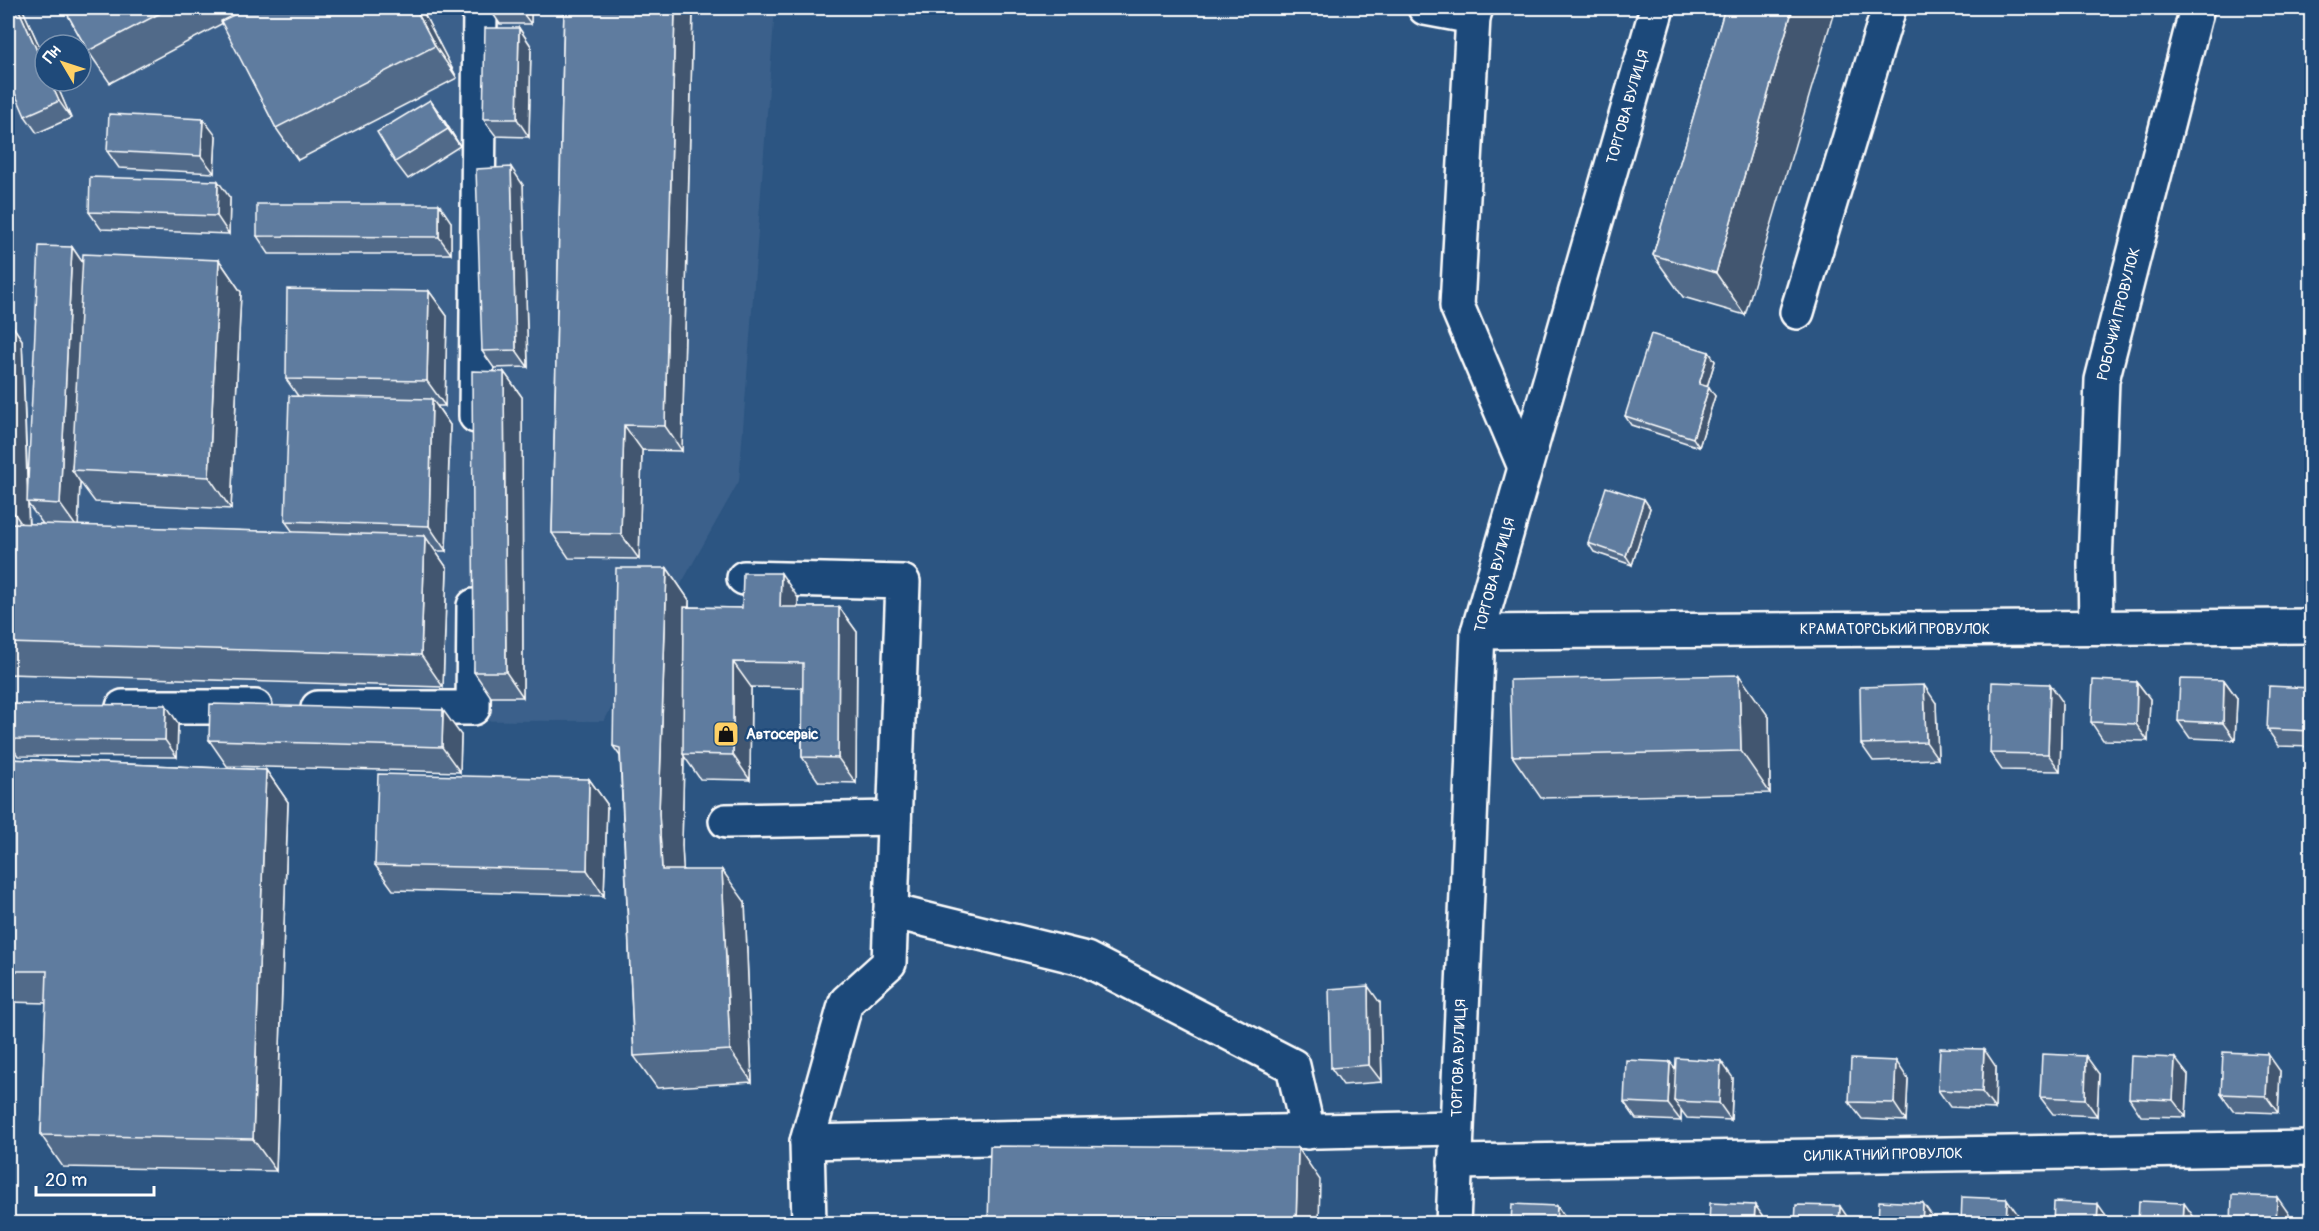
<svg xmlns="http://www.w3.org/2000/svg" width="2319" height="1231" font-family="Pangolin,sans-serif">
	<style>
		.built { fill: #3b618b; fill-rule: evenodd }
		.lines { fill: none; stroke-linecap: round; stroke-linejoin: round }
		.minor-casing { stroke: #fff; stroke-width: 38 }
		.minor { stroke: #1f4a7a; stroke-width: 33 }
		.wall { fill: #516b89; stroke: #fff; stroke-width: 1.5; fill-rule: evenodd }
		.shaded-wall { fill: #42576f; stroke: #fff; stroke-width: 1.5 }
		.building { fill: #5e7c9f; stroke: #fff; stroke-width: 1.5 }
		.labels { text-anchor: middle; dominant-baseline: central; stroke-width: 5; stroke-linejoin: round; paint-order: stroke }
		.street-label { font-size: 15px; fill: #fff; stroke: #1f4a7a }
		.poi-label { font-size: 15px; font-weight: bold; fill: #fff; stroke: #1f4a7a; text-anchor: start }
	</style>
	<rect width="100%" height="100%" fill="#2c5582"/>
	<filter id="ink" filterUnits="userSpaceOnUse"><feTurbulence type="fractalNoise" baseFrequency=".0167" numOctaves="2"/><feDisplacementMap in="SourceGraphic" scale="12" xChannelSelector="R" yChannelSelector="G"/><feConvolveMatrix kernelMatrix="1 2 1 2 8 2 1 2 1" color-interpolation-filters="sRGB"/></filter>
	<g filter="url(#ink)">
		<path class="built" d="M8,8H775L739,481L604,721L8,719ZM45,45H81V81H45Z"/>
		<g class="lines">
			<g class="minor-casing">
				<g id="minor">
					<polyline points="1425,8 1473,17 1476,8"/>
					<polyline points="1473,17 1457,306 1525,467"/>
					<polyline points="1797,312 1889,8"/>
					<polyline points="476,416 480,8"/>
					<polyline points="744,578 903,582 889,963 846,1002 807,1142 1456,1128"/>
					<polyline points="2096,627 2095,565 2102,380 2197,8"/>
					<polyline points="1478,632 2312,626"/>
					<polyline points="123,707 255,707"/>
					<polyline points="318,708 473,708 474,606"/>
					<polyline points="726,821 894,818"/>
					<polyline points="891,911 1086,959 1293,1066 1308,1132"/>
					<polyline points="807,1142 809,1224"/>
					<polyline points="1455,1162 2312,1148"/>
					<polyline points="1453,1224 1478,632 1657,8"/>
				</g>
			</g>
			<use href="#minor" class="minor"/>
		</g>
		<g class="wall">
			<polygon points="8,8 22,8 45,59 45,81 55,81 71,118 37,133 25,116"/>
			<polygon points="64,8 421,8 457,78 298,160 276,128 223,23 110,83 88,51"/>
			<polygon points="489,8 531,8 531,24 500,24"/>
			<polygon points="564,8 693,8 682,451 642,450 639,559 569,558 552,533"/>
			<polygon points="1725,8 1745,315 1683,297 1653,255"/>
			<polygon points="519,28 531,46 529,137 496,136 483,119"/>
			<polygon points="430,100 442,117 460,146 408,179 395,162"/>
			<polygon points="216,136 214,173 119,168 107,151"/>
			<polygon points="523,185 528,367 494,368 482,351"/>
			<polygon points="230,198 229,234 101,229 89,212"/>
			<polygon points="451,222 451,254 269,254 257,236"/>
			<path d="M72,247L82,262L219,260L241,292L231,509L95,502L80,482L78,526L293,532L285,521L298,396L286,379L429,291L447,316L445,406H437L450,425L446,551H435L447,568L443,687L8,674V319L22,340L28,490ZM28,504L43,524H29Z"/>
			<polygon points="1709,352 1715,361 1707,387 1715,396 1699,447 1631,425 1625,416"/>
			<polygon points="504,372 522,397 523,697 491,697 474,672"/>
			<polygon points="1644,499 1650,508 1632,565 1594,552 1588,543"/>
			<polygon points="667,568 689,600 689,607 742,608 798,598 798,607 839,607 857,632 856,783 819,782 802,757 802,688 751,687 750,780 700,779 684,756 682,845 683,870 745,902 752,1082 657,1088 634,1056 620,756 613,746"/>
			<polygon points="2224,680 2237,698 2235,740 2190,738 2178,721"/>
			<polygon points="2137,682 2150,699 2148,741 2103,740 2091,722"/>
			<polygon points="2312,688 2312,747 2279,746 2267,729"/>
			<polygon points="2062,701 2060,771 2002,770 1990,753"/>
			<polygon points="1936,703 1938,759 1873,761 1861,744"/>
			<polygon points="8,704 178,723 177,757 18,756 8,741"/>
			<polygon points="1769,717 1770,793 1541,798 1512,756"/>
			<polygon points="461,735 460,772 227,766 209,740"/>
			<polygon points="8,759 266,770 288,802 276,1171 63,1167 41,1135 46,1003 8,1002"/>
			<polygon points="589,779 607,804 604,896 393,890 375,865"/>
			<polygon points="1380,1003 1382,1082 1343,1085 1331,1068"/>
			<polygon points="1670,1062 1676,1069 1733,1078 1731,1120 1687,1118 1681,1110 1681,1121 1636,1119 1624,1102"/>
			<polygon points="1996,1067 1995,1109 1950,1107 1938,1090"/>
			<polygon points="2280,1071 2278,1113 2233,1111 2221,1094"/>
			<polygon points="2099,1074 2097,1116 2053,1114 2040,1097"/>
			<polygon points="2188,1075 2186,1117 2141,1116 2129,1098"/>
			<polygon points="1908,1079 1906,1121 1862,1119 1849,1102"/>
		</g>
		<g class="shaded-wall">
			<polygon points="18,8 22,8 45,59 45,69"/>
			<polygon points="415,8 421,8 457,78 435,46"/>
			<polygon points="519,8 531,8 531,24"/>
			<polygon points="675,8 693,8 682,451 665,426"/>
			<polygon points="1793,8 1835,8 1745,315 1716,273"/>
			<polygon points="519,28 531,46 529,137 517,119"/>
			<polygon points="50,81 55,81 71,118 59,101"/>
			<polygon points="430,100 442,117 460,146 448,129"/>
			<polygon points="203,119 216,136 214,173 201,156"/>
			<polygon points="511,167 523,185 528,367 516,350"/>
			<polygon points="218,181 230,198 229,234 217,216"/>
			<polygon points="439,204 451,222 451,254 439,237"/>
			<polygon points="72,247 89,272 72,470 80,482 78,529 60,504"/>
			<polygon points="219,260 241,292 231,509 209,477"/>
			<polygon points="429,291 447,316 445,406 427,381"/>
			<polygon points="8,319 22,340 29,535 12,510 8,394"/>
			<polygon points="1709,352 1715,361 1705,393 1699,384"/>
			<polygon points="504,372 522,397 523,697 506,672"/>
			<polygon points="1709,387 1715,396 1699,447 1693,438"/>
			<polygon points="432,399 450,425 446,551 429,526"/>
			<polygon points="624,425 642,450 639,559 621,534"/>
			<polygon points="1644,499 1650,508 1632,565 1626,556"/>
			<polygon points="425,536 447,568 443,687 421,655"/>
			<polygon points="667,568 689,600 685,754 683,754 684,756 682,845 685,902 662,870 659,813"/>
			<polygon points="781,573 798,598 798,632 780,607"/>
			<polygon points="839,607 857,632 856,783 838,758"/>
			<polygon points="733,662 751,687 750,780 733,755"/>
			<polygon points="1739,675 1769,717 1770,793 1741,751"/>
			<polygon points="2224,680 2237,698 2235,740 2223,723"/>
			<polygon points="2137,682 2150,699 2148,741 2136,724"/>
			<polygon points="2050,684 2062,701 2060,771 2048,754"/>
			<polygon points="1924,685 1936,703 1938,759 1926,742"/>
			<polygon points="166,705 178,723 177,757 165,740"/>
			<polygon points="443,710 461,735 460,772 442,747"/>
			<polygon points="266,770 288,802 276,1171 253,1139"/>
			<polygon points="589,779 607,804 604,896 587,870"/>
			<polygon points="722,870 745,902 752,1082 730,1050"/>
			<polygon points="1368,986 1380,1003 1382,1082 1369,1065"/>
			<polygon points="1984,1049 1996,1067 1995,1109 1982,1092"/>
			<polygon points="2268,1054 2280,1071 2278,1113 2266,1096"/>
			<polygon points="2086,1056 2099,1074 2097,1116 2085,1099"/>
			<polygon points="2175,1058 2188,1075 2186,1117 2173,1100"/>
			<polygon points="1721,1061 1733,1078 1731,1120 1719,1103"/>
			<polygon points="1896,1061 1908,1079 1906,1121 1894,1103"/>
			<polygon points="1670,1062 1683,1079 1674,1101 1681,1110 1681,1121 1668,1104"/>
			<polygon points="1298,1148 1320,1180 1319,1224 1296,1224"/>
			<polygon points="2277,1197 2289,1214 2289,1224 2276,1224"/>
			<polygon points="2007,1199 2019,1216 2019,1224 2006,1224"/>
			<polygon points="1923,1203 1935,1220 1935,1224 1922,1224"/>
			<polygon points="2184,1203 2196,1220 2196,1224 2183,1224"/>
			<polygon points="2098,1204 2110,1221 2110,1224 2097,1224"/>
			<polygon points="1755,1205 1767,1222 1767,1224 1754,1224"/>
			<polygon points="1557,1206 1569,1223 1569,1224 1556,1224"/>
			<polygon points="1840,1206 1852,1224 1839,1224"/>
		</g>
		<g class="building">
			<polygon points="8,8 18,8 45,69 45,81 50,81 59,101 25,116 8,77"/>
			<polygon points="64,8 170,8 88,51"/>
			<polygon points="248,8 415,8 435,46 276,128 221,21"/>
			<polygon points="564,8 675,8 665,426 624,425 621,534 552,533"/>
			<polygon points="1725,8 1793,8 1716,273 1653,255"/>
			<polygon points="485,28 519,28 517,119 483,119"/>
			<polygon points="430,100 448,129 395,162 377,132"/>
			<polygon points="109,114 203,119 201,156 107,151"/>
			<polygon points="511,167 516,350 482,351 476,169"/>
			<polygon points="90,177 218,181 217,216 89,212"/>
			<polygon points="257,204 439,204 439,237 257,236"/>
			<polygon points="39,246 72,247 60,504 27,502"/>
			<polygon points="83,254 219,260 209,477 72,470"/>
			<polygon points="287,289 429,291 427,381 286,379"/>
			<polygon points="1651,334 1709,352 1699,384 1709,387 1693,438 1625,416"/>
			<polygon points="472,371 504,372 506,672 474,672"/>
			<polygon points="8,394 12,510 8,510"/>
			<polygon points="289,396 432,399 429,526 285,521"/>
			<polygon points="1606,487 1644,499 1626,556 1588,543"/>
			<polygon points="8,523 425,536 421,655 8,643"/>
			<polygon points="616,568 667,568 659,813 662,870 722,870 730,1050 634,1056 620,748 613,746"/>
			<polygon points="743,573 781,573 780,607 839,607 838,758 802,757 803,663 733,662 733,755 683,754 684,607 742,608"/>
			<polygon points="1739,675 1741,751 1512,756 1510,680"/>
			<polygon points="2180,679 2224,680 2223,723 2178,721"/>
			<polygon points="2093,680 2137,682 2136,724 2091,722"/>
			<polygon points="1992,682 2050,684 2048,754 1990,753"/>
			<polygon points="1924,685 1926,742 1861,744 1860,687"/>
			<polygon points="2269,686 2312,688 2311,731 2267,729"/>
			<polygon points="8,704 166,705 165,740 8,739"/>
			<polygon points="210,704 443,710 442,747 209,740"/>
			<polygon points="8,759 266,770 253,1139 41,1135 47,971 8,971"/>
			<polygon points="378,774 589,779 587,870 375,865"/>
			<polygon points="1368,986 1369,1065 1331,1068 1329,989"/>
			<polygon points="1940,1048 1984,1049 1982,1092 1938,1090"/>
			<polygon points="2223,1052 2268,1054 2266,1096 2221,1094"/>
			<polygon points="2042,1054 2086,1056 2085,1099 2040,1097"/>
			<polygon points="2131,1056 2175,1058 2173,1100 2129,1098"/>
			<polygon points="1676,1058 1721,1061 1719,1103 1674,1101"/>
			<polygon points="1851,1059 1896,1061 1894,1103 1849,1102"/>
			<polygon points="1626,1060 1670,1062 1668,1104 1624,1102"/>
			<polygon points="990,1146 1298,1148 1296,1224 988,1224"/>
			<polygon points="2232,1195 2277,1197 2276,1224 2231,1224"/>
			<polygon points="1962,1197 2007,1199 2006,1224 1961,1224"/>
			<polygon points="1879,1201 1923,1203 1922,1224 1878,1224"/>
			<polygon points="2139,1201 2184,1203 2183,1224 2138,1224"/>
			<polygon points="2054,1202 2098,1204 2097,1224 2053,1224"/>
			<polygon points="1710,1203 1755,1205 1754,1224 1709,1224"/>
			<polygon points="1512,1204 1557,1206 1556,1224 1511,1224"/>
			<polygon points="1796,1205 1840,1206 1839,1224 1795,1224"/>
		</g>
	</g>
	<defs>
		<g id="shop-square" transform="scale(1.35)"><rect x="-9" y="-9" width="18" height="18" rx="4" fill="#ffd166" stroke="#1f4a7a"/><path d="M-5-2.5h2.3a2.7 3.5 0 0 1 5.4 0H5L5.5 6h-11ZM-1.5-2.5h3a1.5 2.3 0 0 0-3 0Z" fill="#111"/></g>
	</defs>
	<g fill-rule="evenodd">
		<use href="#shop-square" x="726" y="734"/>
	</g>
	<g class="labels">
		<g class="street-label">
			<text transform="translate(1628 107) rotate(-74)">ТОРГОВА ВУЛИЦЯ</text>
			<text transform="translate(2119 314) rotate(-76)">РОБОЧИЙ ПРОВУЛОК</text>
			<text transform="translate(1495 575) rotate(-75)">ТОРГОВА ВУЛИЦЯ</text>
			<text x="1895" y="629">КРАМАТОРСЬКИЙ ПРОВУЛОК</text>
			<text transform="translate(1459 1058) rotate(-88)">ТОРГОВА ВУЛИЦЯ</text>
			<text transform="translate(1883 1155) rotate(-1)">СИЛІКАТНИЙ ПРОВУЛОК</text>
		</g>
		<g class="poi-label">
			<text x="746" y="734">Автосервіс</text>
		</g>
	</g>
	<rect width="2319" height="1231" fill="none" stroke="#1f4a7a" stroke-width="30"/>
	<rect x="15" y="15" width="2289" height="1201" fill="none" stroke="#fff" stroke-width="2" filter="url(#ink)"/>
	<g transform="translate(63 63) rotate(309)"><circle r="28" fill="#1f4a7a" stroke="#7992af" stroke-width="1.5"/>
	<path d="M0-4.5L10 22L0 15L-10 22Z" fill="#ffd166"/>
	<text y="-9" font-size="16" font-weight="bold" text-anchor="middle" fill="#ffffff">Пн</text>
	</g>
	<path d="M36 1186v9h118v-9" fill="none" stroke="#ffffff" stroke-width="3"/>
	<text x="45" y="1186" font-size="18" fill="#ffffff" stroke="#1f4a7a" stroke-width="4.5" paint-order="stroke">20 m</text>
</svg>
